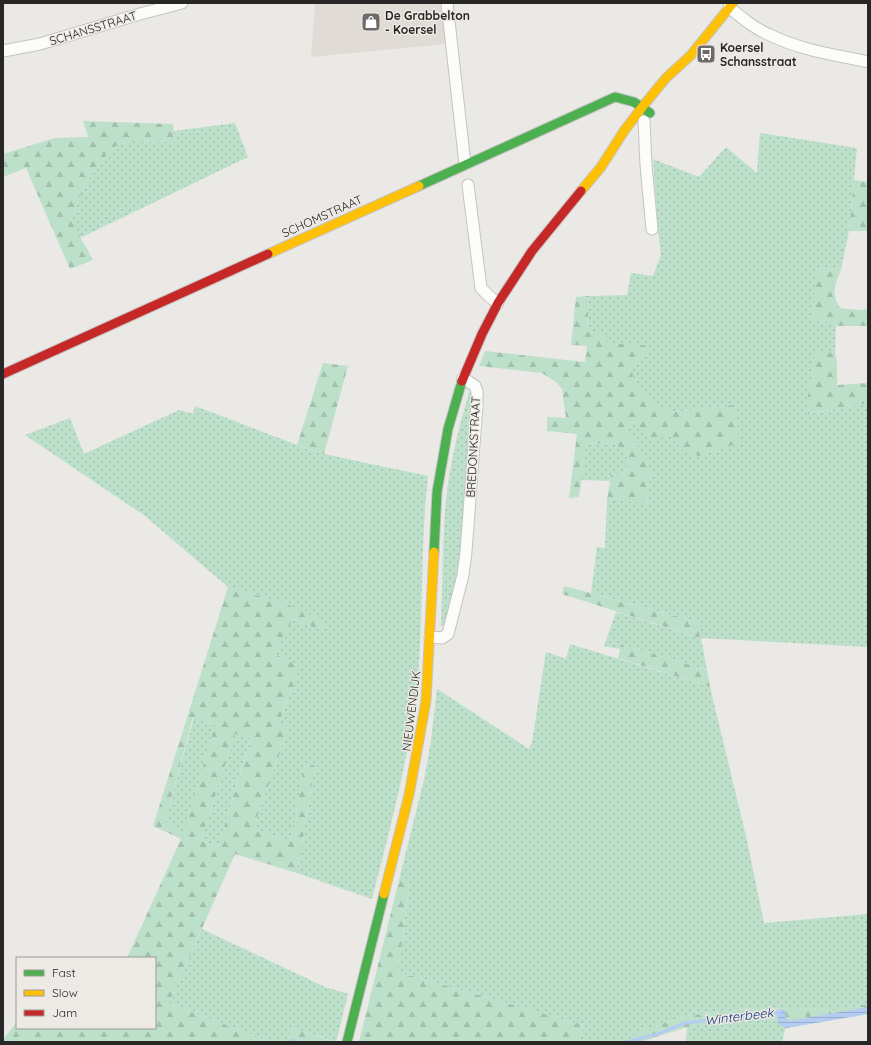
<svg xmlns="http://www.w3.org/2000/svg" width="871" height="1045" font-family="Quicksand,sans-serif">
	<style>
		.built { fill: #e0dbd5 }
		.grass { fill: url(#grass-dots) }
		.forest { fill: url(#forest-firs); fill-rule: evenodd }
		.water { fill: url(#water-rules) }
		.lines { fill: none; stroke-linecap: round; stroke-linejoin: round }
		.stream { stroke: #b4cbf2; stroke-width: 3 }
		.street-casing { stroke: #c5c4c2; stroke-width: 13 }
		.fast-casing { stroke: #c5c4c2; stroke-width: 11 }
		.slow-casing { stroke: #c5c4c2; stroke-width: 11 }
		.jam-casing { stroke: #c5c4c2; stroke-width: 11 }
		.street { stroke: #fcfcfb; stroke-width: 11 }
		.fast { stroke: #4caf50; stroke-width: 9 }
		.slow { stroke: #ffc107; stroke-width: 9 }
		.jam { stroke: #c62828; stroke-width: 9 }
		.labels { text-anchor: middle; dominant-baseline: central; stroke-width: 3; stroke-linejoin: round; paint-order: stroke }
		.poi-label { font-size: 12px; font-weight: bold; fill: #282725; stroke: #ede9e4; text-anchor: start }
		.street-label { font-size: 12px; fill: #282725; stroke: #ede9e4 }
		.water-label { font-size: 13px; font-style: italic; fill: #133678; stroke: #ede9e4 }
	</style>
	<defs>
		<pattern id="grass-dots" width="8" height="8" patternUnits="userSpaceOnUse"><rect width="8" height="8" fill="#bce0c9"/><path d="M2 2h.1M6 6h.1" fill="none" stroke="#a2c0ac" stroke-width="1.8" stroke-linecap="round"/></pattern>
		<pattern id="forest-firs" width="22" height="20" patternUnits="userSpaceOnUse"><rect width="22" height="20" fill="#bce0c9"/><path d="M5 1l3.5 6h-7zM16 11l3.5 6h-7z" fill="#a2c0ac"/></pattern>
		<pattern id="water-rules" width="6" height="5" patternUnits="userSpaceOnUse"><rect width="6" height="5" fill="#b4cbf2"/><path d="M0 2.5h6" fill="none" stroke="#9baecf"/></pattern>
	</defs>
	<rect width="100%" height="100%" fill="#ebe9e6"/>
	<polygon class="built" points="315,3 440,3 446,44 311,57"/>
	<g class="grass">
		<polygon points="235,123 248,157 80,238 71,220 84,186 106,156 116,146 130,141 175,142 174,131"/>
		<polygon points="760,133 857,148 849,231 841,270 816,268 813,321 826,322 836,326 835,354 822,351 809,414 868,403 868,647 701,638 707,670 621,644 620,649 604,646 616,612 700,638 698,622 591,593 597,547 605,548 607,499 647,503 651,474 641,450 625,431 634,423 669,434 682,450 734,405 672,412 659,408 635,381 630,366 636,344 606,344 587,332 589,296 627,295 631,273 653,276 661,255 658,230 653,159 699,177 726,147 757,173"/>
		<path d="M470,389L473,392L462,565L445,625L441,626C443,582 442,534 447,491C452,456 460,422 470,389Z"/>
		<path d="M195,406L305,448L324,454L428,476C421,539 423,602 419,664C413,744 392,821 372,899L297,873L315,766L305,764L290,842L253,829L289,727L279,723L300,667L275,654L293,619L323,631L284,603L228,587L145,516L25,435L70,418L84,454L179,410L193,414Z"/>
		<polygon points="610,443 614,443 627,454 628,463 623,474 611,475 610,481 581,480 586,444"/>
		<polygon points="570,644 710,687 746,836 764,923 868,914 868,1004 835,1010 757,1008 685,1016 635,1033 637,1042 580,1042 583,1025 398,972 410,881 400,876 424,780 431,741 437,689 529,749 532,742 546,652 566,659"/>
		<polygon points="194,717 215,725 184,833 165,822"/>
		<polygon points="235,734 251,737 218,847 201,840"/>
		<polygon points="202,929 325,987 348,994 336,1042 293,1028 286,1042 271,1042 169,1003"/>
		<polygon points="750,1018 787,1022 782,1042 686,1042 687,1027"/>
	</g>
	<g class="forest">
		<polygon points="83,121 173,124 175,142 130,141 116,146 106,156 84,186 71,220 93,260 70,269 26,168 3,177 3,154 55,138 88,137"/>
		<polygon points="854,180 868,182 868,231 849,231"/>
		<path d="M815,268L841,270C835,284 831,294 840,308L858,310L868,309V326H836L826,322L813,321Z"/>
		<polygon points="589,296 587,332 608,334 606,344 636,344 647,346 648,351 645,358 630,366 635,381 659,407 672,412 734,405 737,410 739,443 699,456 682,450 669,434 653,443 634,423 625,431 641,450 648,464 651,474 647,503 607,499 611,475 623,474 628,463 627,454 614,443 586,444 579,497 569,498 577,434 547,431 547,417 566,418 562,389 556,382 542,373 479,366 485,351 585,362 587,346 571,345 576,297"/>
		<polygon points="822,350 835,354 837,363 837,385 868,383 868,403 808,414 807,403 814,356"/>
		<polygon points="323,363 348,366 324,454 297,445"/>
		<polygon points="564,586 698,622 700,638 562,594"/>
		<path d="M228,587L284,603L327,623L323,631L293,619L275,654L300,667L279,723L289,727L253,829L290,842L305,763L315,766L297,873L235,854L169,1003L271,1042H3V1039L17,1022V1028H155V958H127L181,839L153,826ZM193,717L215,725L184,832L165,822ZM235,734L251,738L218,847L201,840Z"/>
		<polygon points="621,644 707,670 710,687 618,658"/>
		<polygon points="400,876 410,880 398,972 583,1025 580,1042 359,1042"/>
		<polygon points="868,1004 868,1014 786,1028 787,1022 750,1018 687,1027 641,1042 637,1042 634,1033 685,1016 757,1008 835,1010"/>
		<polygon points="293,1028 334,1042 286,1042"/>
	</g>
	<polygon class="water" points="868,1007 868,1014 786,1028 778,1024 777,1014 778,1010 782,1009 785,1011 786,1019 789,1021"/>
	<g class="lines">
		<g class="stream">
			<polyline points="291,1042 293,1040 296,1042"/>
			<polyline points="626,1042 658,1034 685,1023 780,1012"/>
		</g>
		<g class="street-casing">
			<g id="street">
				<polyline points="447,3 465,164"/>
				<path d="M729,7C742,18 755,29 770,35C800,50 836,55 868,62"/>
				<polyline points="3,51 40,44 140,14 182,3"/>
				<polyline points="644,121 646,165 652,229"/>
				<polyline points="468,185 481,288 491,298 498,303"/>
				<polyline points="430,637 442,638 448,634 463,575 466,552 477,405 477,391 475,386 463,378"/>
			</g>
		</g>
		<g class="fast-casing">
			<g id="fast">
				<polyline points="419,186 615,97 634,102 650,113"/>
				<polyline points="434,552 437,492 448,429 462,381"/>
				<polyline points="347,1042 384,894"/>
			</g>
		</g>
		<g class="slow-casing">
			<g id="slow">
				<polyline points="581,191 601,167 624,131 643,106 666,78 691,55 733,3"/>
				<polyline points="268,254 419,186"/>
				<polyline points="384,894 409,795 426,701 434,552"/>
			</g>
		</g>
		<g class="jam-casing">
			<g id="jam">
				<polyline points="3,374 268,254"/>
				<polyline points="462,381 482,334 498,303 532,251 581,191"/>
			</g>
		</g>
		<use href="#street" class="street"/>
		<use href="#fast" class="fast"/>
		<use href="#slow" class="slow"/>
		<use href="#jam" class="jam"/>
	</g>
	<defs>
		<g id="shop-square" transform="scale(1)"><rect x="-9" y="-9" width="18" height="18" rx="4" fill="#6c6b69" stroke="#ede9e4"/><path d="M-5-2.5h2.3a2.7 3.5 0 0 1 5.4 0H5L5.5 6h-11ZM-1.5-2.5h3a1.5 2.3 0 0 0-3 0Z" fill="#fff"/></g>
		<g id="bus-square" transform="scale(1)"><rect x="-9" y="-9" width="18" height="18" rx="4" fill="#6c6b69" stroke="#ede9e4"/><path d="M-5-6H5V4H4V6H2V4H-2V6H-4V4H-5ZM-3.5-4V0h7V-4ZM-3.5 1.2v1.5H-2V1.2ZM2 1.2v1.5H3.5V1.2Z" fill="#fff"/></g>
	</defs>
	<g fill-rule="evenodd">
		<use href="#shop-square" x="371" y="22"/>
		<use href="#bus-square" x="706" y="54"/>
	</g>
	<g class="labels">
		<g class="poi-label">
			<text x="385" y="15">De Grabbelton<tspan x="385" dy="14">- Koersel</tspan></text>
			<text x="720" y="47">Koersel<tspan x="720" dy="14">Schansstraat</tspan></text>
		</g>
		<g class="street-label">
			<text transform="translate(93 28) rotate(-17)">SCHANSSTRAAT</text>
			<text transform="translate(322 216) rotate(-24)">SCHOMSTRAAT</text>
			<text transform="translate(473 447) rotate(-87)">BREDONKSTRAAT</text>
			<text transform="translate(411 711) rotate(-83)">NIEUWENDIJK</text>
		</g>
		<g class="water-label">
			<text transform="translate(739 1016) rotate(-7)">Winterbeek</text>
		</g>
	</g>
	<rect width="871" height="1045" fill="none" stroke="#282725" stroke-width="8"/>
	<rect x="16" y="957" width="140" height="72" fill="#ede9e4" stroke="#9e9b98"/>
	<rect x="24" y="970" width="20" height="6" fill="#4caf50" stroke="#9e9b98"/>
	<text x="52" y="977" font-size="12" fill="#282725">Fast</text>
	<rect x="24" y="990" width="20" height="6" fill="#ffc107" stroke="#9e9b98"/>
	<text x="52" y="997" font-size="12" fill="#282725">Slow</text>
	<rect x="24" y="1010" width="20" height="6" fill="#c62828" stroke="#9e9b98"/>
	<text x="52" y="1017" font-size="12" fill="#282725">Jam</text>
</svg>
